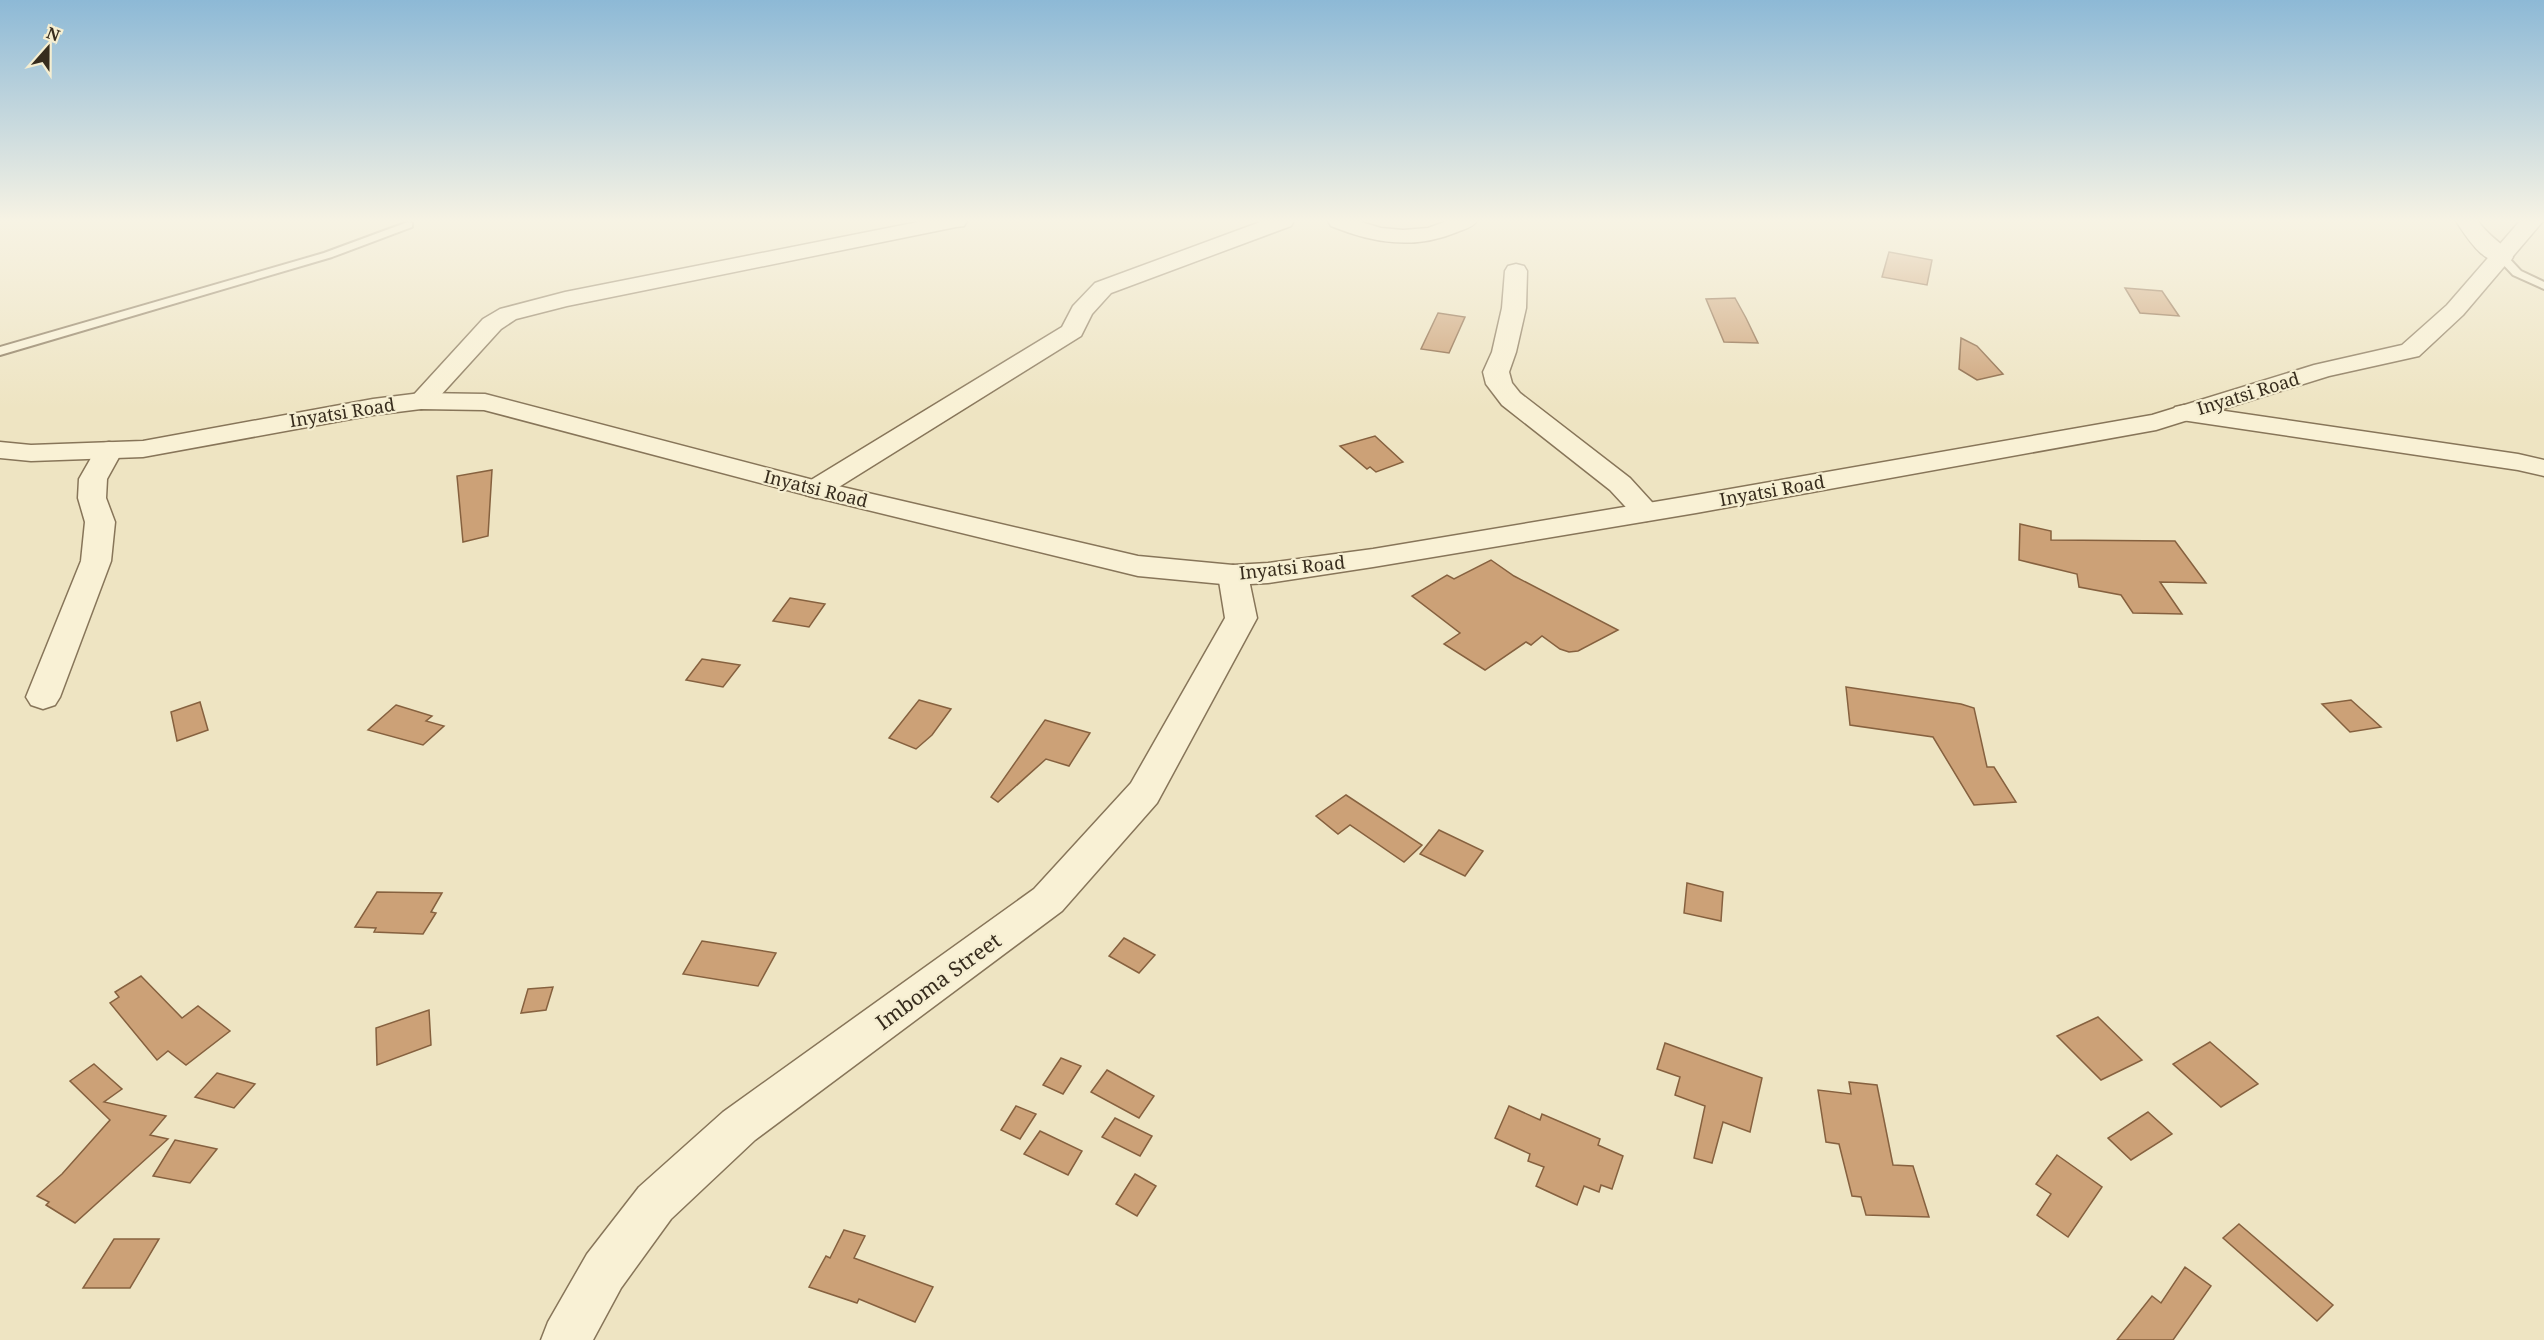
<svg xmlns="http://www.w3.org/2000/svg" width="2544" height="1340" font-family="'Noto Serif',serif">
	<style>
		.building { fill: #cca177; stroke: #86613f; stroke-width: 1.5 }
		.lines { fill: none; stroke-linecap: round; stroke-linejoin: round }
		.service-casing { stroke: #877559; stroke-width: 4 }
		.minor-casing { stroke: #877559; stroke-width: 3 }
		.tertiary-casing { stroke: #877559; stroke-width: 3 }
		.service { fill: #f9f1d5; fill-rule: evenodd }
		.minor { fill: #f9f1d5; fill-rule: evenodd }
		.tertiary { fill: #f9f1d5; fill-rule: evenodd }
		.labels { text-anchor: middle; dominant-baseline: central; stroke-width: 4.5; stroke-linejoin: round; paint-order: stroke }
		.street-label { font-size: 18px; fill: #372c1d; stroke: #f5eed1 }
		.near-street-label { font-size: 21px; fill: #372c1d; stroke: #f5eed1 }
	</style>
	<rect width="100%" height="100%" fill="#eee4c2"/>
	<g class="building">
		<polygon points="1889,252 1932,260 1927,285 1882,277"/>
		<polygon points="2125,288 2162,291 2179,316 2140,313"/>
		<polygon points="1735,298 1746,318 1758,343 1724,342 1706,299"/>
		<polygon points="1438,313 1465,317 1449,353 1421,349"/>
		<polygon points="1961,338 1977,346 2003,374 1977,380 1959,369"/>
		<polygon points="1375,436 1403,462 1376,472 1370,467 1367,469 1340,446"/>
		<polygon points="492,470 488,536 463,542 457,476"/>
		<polygon points="2020,524 2051,531 2051,540 2175,541 2206,583 2160,582 2182,614 2133,613 2121,595 2079,587 2077,574 2019,560"/>
		<polygon points="1491,560 1514,576 1618,630 1578,651 1569,652 1560,649 1542,636 1531,645 1526,642 1485,670 1444,644 1460,633 1412,596 1447,575 1454,579"/>
		<polygon points="790,598 825,604 809,627 773,621"/>
		<polygon points="702,659 740,665 723,687 686,680"/>
		<polygon points="1846,687 1961,704 1974,708 1987,767 1994,767 2016,802 1974,805 1933,737 1850,725"/>
		<polygon points="919,700 951,709 932,735 916,749 889,738"/>
		<polygon points="2351,700 2381,727 2350,732 2322,704"/>
		<polygon points="200,702 208,730 177,741 171,712"/>
		<polygon points="396,705 432,716 426,721 444,726 423,745 368,730"/>
		<polygon points="1045,720 1090,733 1069,766 1046,759 998,802 991,797"/>
		<polygon points="1346,795 1422,845 1404,862 1350,825 1338,834 1316,816"/>
		<polygon points="1439,830 1483,851 1465,876 1420,854"/>
		<polygon points="1687,883 1723,892 1721,921 1684,913"/>
		<polygon points="377,892 442,893 431,912 436,913 423,934 374,932 376,928 355,927"/>
		<polygon points="1124,938 1155,955 1139,973 1109,956"/>
		<polygon points="702,941 776,953 758,986 683,974"/>
		<polygon points="141,976 182,1018 198,1006 230,1031 186,1065 168,1051 157,1060 110,1003 119,997 115,992"/>
		<polygon points="553,987 546,1010 521,1013 528,989"/>
		<polygon points="429,1010 431,1045 377,1065 376,1028"/>
		<polygon points="2098,1017 2142,1060 2101,1080 2057,1036"/>
		<polygon points="2210,1042 2258,1084 2221,1107 2173,1064"/>
		<polygon points="1665,1043 1762,1078 1750,1132 1723,1122 1712,1163 1694,1158 1705,1106 1675,1095 1680,1077 1657,1069"/>
		<polygon points="1061,1058 1081,1066 1063,1094 1043,1085"/>
		<polygon points="94,1064 122,1089 104,1102 166,1116 150,1135 168,1139 75,1223 46,1205 49,1202 37,1196 62,1174 110,1120 70,1081"/>
		<polygon points="1107,1070 1154,1096 1139,1118 1091,1092"/>
		<polygon points="217,1073 255,1084 234,1108 195,1097"/>
		<polygon points="1849,1082 1877,1085 1893,1165 1913,1166 1929,1217 1866,1215 1861,1197 1852,1196 1839,1144 1826,1142 1818,1090 1851,1094"/>
		<polygon points="1016,1106 1036,1114 1020,1139 1001,1130"/>
		<polygon points="1509,1106 1540,1120 1542,1114 1600,1139 1598,1145 1623,1156 1612,1189 1601,1185 1599,1192 1584,1186 1577,1205 1536,1186 1544,1167 1528,1161 1530,1154 1495,1138"/>
		<polygon points="2148,1112 2172,1134 2131,1160 2108,1138"/>
		<polygon points="1115,1118 1152,1136 1140,1156 1102,1137"/>
		<polygon points="1040,1131 1082,1151 1068,1175 1024,1154"/>
		<polygon points="175,1140 217,1149 190,1183 153,1176"/>
		<polygon points="2057,1155 2102,1187 2068,1237 2037,1215 2051,1194 2036,1184"/>
		<polygon points="1135,1174 1156,1186 1137,1216 1116,1204"/>
		<polygon points="2239,1224 2333,1305 2317,1321 2223,1238"/>
		<polygon points="844,1230 865,1236 854,1258 933,1287 915,1322 859,1299 857,1303 809,1287 826,1256 830,1258"/>
		<polygon points="114,1239 159,1239 130,1288 83,1288"/>
		<polygon points="2185,1267 2211,1286 2173,1340 2117,1340 2152,1296 2161,1303"/>
	</g>
	<g class="lines">
		<g class="service-casing">
			<g id="service">
				<polygon points="408,222 412,223 412,227 332,257 0,355 0,347 324,253"/>
				<polygon points="2502,254 2506,255 2521,271 2544,282 2544,289 2513,275 2496,257"/>
			</g>
		</g>
		<g class="minor-casing">
			<g id="minor">
				<polygon points="923,221 967,221 964,226 956,227 567,306 516,319 501,329 430,407 421,409 412,407 408,401 483,319 500,309 565,292"/>
				<polygon points="1263,221 1294,221 1291,226 1111,293 1092,314 1081,336 826,495 816,498 806,495 802,489 806,483 1062,327 1073,306 1095,283"/>
				<path d="M1328,221H1358L1381,228L1403,230L1428,228L1447,221H1477C1472,228 1464,229 1457,232C1414,250 1373,243 1331,226Z"/>
				<path d="M2456,221H2478C2489,237 2504,244 2513,257L2510,262C2485,268 2468,239 2456,221Z"/>
				<polygon points="1516,264 1524,266 1527,271 1526,308 1516,352 1509,372 1512,383 1520,393 1630,478 1661,512 1656,518 1646,521 1636,518 1610,490 1502,405 1486,384 1483,372 1492,352 1502,308 1505,271 1508,266"/>
				<polygon points="2184,405 2518,454 2544,460 2544,476 2518,470 2175,419 2171,413 2175,407"/>
				<polygon points="109,442 119,444 123,450 107,479 106,498 115,522 111,561 60,697 55,705 43,709 31,705 26,697 81,561 85,522 78,498 79,479 99,444"/>
				<polygon points="1233,565 1244,568 1248,575 1257,618 1157,803 1062,911 755,1140 671,1219 621,1288 593,1340 541,1340 548,1322 587,1254 639,1187 723,1112 1034,889 1131,783 1225,618 1218,575 1222,568"/>
			</g>
		</g>
		<g class="tertiary-casing">
			<polygon id="tertiary" points="2520,221 2543,221 2463,315 2419,356 2329,376 2156,430 1696,513 1373,567 1268,583 1233,585 1138,576 806,495 484,410 421,409 373,415 143,457 31,461 0,458 0,442 31,445 143,441 373,399 421,393 485,394 821,482 1138,556 1233,565 1268,563 1373,549 1696,495 2152,415 2314,365 2402,345 2447,305"/>
		</g>
		<use href="#service" class="service"/>
		<use href="#minor" class="minor"/>
		<use href="#tertiary" class="tertiary"/>
	</g>
	<linearGradient id="sky" x2="0" y2="1"><stop stop-color="#8db9d6"/><stop offset="0.54" stop-color="#f7f3e4"/><stop offset="1" stop-color="#f7f3e4" stop-opacity="0"/></linearGradient>
	<rect width="2544" height="409" fill="url(#sky)"/>
	<g class="labels">
		<g class="street-label">
			<text transform="translate(2248 393) rotate(-17)">Inyatsi Road</text>
			<text transform="translate(342 412) rotate(-9)">Inyatsi Road</text>
			<text transform="translate(816 488) rotate(14)">Inyatsi Road</text>
			<text transform="translate(1772 490) rotate(-10)">Inyatsi Road</text>
			<text transform="translate(1292 567) rotate(-6)">Inyatsi Road</text>
		</g>
		<g class="near-street-label">
			<text transform="translate(938 981) rotate(-36)">Imboma Street</text>
		</g>
	</g>
	<g transform="translate(48 48) rotate(21)" stroke="#f5eed1" stroke-width="4.5" paint-order="stroke">
	<path d="M0-4.5L10 22L0 15L-10 22Z" fill="#372c1d"/>
	<text y="-9" font-size="16" font-weight="bold" text-anchor="middle" fill="#372c1d">N</text>
	</g>
</svg>
